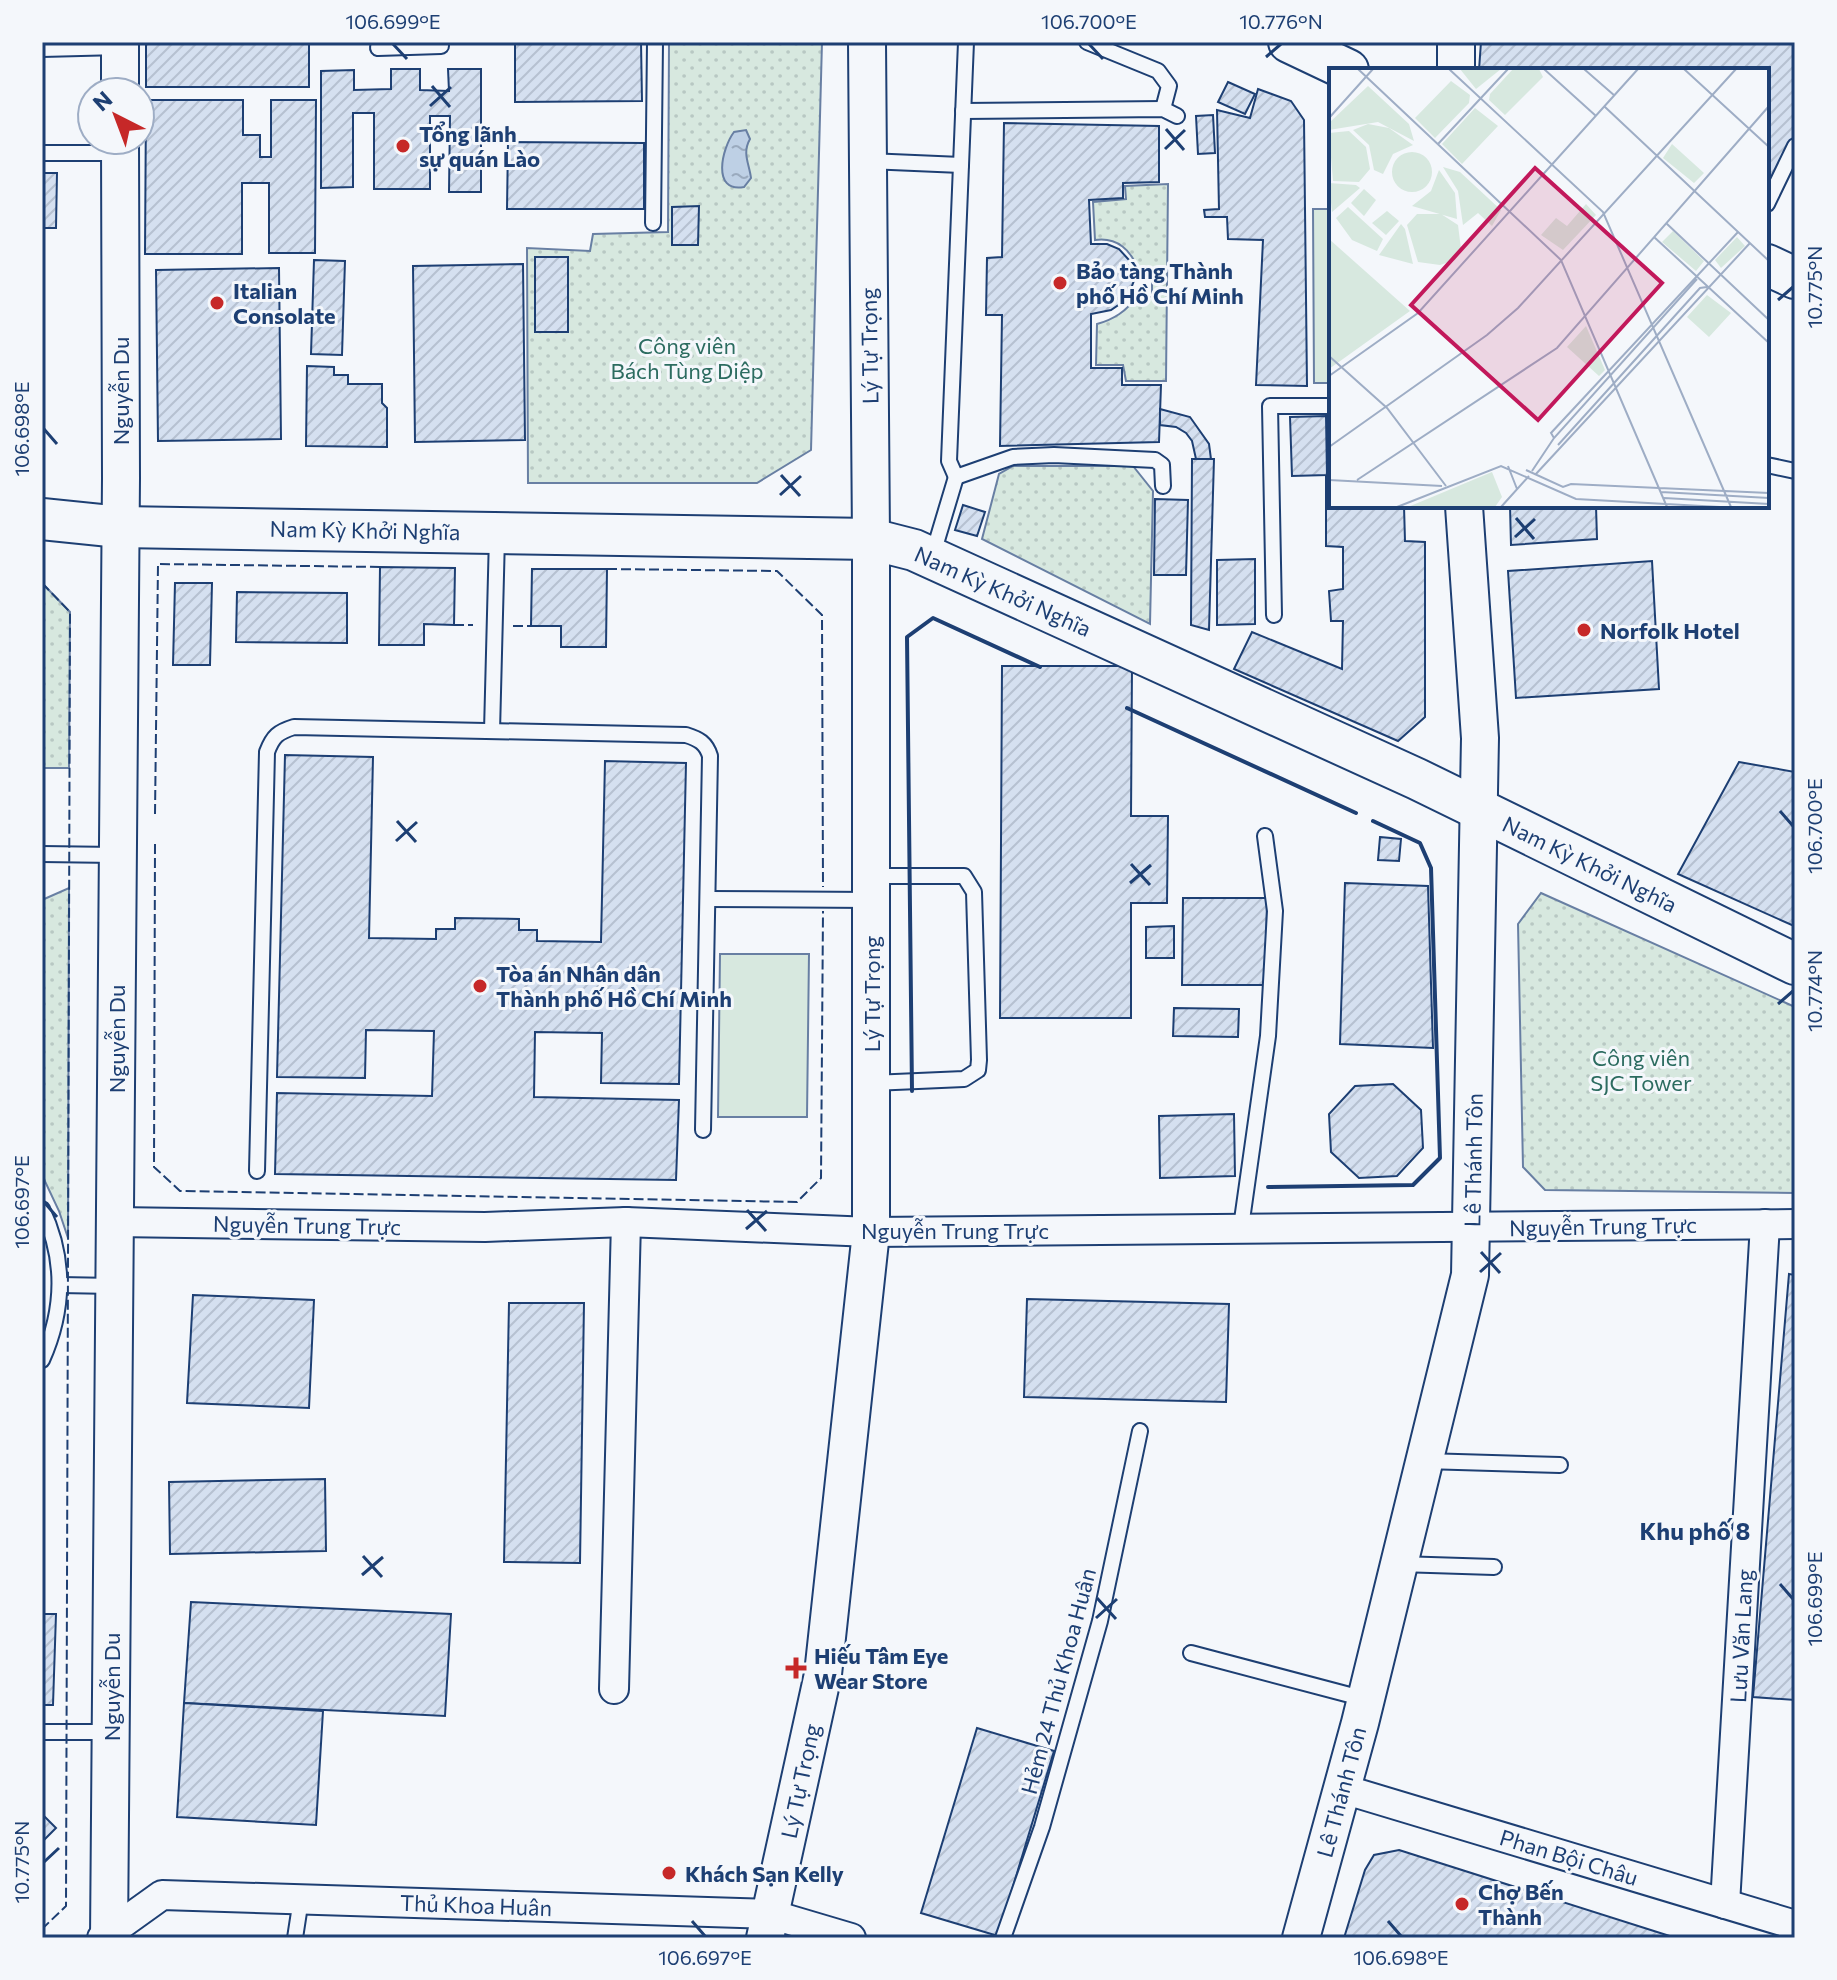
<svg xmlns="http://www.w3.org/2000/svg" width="1837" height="1980" font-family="Commissioner,sans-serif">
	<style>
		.grass { fill: #d7e8df; stroke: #687fa3; stroke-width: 2 }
		.park { fill: url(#park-dots); stroke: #687fa3; stroke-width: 2 }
		.water { fill: url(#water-ripples); stroke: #687fa3; stroke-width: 2 }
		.building { fill: url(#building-hatch); stroke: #1d3f73; stroke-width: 2 }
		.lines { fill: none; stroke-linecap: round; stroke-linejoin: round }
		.service-casing { stroke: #1d3f73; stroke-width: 18 }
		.minor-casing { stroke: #1d3f73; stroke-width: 32 }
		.tertiary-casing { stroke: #1d3f73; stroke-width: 40 }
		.secondary-casing { stroke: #1d3f73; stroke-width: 44 }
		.service { stroke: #f4f7fb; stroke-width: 14 }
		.minor { stroke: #f4f7fb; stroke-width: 28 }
		.tertiary { stroke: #f4f7fb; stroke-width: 36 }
		.secondary { stroke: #f4f7fb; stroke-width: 40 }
		.fence { stroke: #1d3f73; stroke-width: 2; stroke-dasharray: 10 4; stroke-linecap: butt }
		.wall { stroke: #1d3f73; stroke-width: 4 }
		.ticks { fill: none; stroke: #1d3f73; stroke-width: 3 }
		.poi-dot { fill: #c62828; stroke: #f4f7fb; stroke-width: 3 }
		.labels { text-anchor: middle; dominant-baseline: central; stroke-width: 6; stroke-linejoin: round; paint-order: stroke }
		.poi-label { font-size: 22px; font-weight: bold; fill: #1d3f73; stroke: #f4f7fb; text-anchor: start }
		.park-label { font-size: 22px; fill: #2c6c60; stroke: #f4f7fb }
		.street-label { font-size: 22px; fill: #1d3f73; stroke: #f4f7fb }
		.neighbourhood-label { font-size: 24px; font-weight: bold; fill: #1d3f73; stroke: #f4f7fb }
		.inset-road { fill: none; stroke: #9eadc5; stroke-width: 2 }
		.view { fill: #c2185b; fill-opacity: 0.15; stroke: #c2185b; stroke-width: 4 }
		.inset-edge { fill: none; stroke: #1d3f73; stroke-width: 4 }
		.neatline { fill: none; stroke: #1d3f73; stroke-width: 3 }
		.ticks-label { font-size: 20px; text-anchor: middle; fill: #1d3f73 }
	</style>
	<defs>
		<pattern id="park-dots" width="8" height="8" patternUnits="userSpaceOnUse" patternTransform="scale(2)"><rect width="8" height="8" fill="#d7e8df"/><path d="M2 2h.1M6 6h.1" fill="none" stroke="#b8c8c3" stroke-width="1.8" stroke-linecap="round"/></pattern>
		<pattern id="water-ripples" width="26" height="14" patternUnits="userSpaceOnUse" patternTransform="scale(2)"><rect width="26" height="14" fill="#bed0e5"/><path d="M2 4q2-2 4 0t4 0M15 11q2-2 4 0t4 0" fill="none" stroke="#9aaabe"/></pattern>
		<pattern id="building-hatch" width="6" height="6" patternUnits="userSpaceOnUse" patternTransform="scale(2)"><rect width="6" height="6" fill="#d5e0f0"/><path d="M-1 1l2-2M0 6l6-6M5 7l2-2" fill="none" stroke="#b6c1d1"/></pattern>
	</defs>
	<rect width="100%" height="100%" fill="#f4f7fb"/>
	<g class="grass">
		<polygon points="1313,209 1331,209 1331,383 1314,383"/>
		<polygon points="720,954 809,954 807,1117 718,1117"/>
	</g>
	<g class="park">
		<polygon points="669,42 822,42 811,450 757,483 528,483 527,248 590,251 593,234 668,232"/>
		<path d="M1168,184L1166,381H1126L1123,365H1096L1097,324C1112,320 1128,311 1135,297H1152V273L1138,271C1132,250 1117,237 1095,240L1093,202L1126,199L1125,186Z"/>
		<polygon points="1013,466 1133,466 1153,491 1150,624 982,539 999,474"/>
		<polygon points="42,583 70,612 69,768 42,768"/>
		<polygon points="69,888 68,1238 59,1211 42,1175 42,900"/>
		<polygon points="1541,893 1795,1007 1795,1193 1545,1190 1523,1167 1518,924"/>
	</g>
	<path class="water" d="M746,130L750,139C742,153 749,163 751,178L744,187C711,193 722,148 734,132Z"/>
	<g class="building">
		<rect x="146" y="42" width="163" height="45"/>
		<polygon points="515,42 641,42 642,101 515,102"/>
		<polygon points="1481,42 1795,42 1795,135 1767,194 1767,70 1479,70"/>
		<polygon points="391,69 420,69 420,90 449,91 448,69 481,69 481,192 449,192 450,116 430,116 430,189 374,189 374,113 353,113 353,187 321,188 321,71 354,70 354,90 391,89"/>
		<polygon points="1228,82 1255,94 1245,114 1218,102"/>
		<polygon points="1258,89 1291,101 1304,120 1307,386 1256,385 1263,240 1228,239 1227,217 1205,217 1204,210 1219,209 1217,110 1250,118"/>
		<polygon points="146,100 243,100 243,135 260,135 260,157 271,157 271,100 316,100 315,253 269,253 269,183 242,183 242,254 145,254"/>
		<polygon points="1213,115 1215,153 1198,154 1196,116"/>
		<polygon points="1004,123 1159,126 1159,182 1123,183 1123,198 1089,200 1091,244 1107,244 1119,249 1129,260 1135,278 1127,299 1111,310 1091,314 1091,368 1122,368 1122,385 1161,385 1159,442 1000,446 1002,315 986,315 987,258 1002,257"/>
		<polygon points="508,142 644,143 644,209 507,209"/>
		<polygon points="42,173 57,173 56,228 42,228"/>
		<polygon points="699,206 698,245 672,245 672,207"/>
		<rect x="535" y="257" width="33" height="75"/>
		<polygon points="314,260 345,261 342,355 311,354"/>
		<polygon points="523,264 525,440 415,442 413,266"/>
		<polygon points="279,268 281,439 158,441 156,270"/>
		<polygon points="307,366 334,367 334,375 348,375 348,384 382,384 382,403 387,408 387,447 306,446"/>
		<polygon points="1160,409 1190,417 1209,444 1211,459 1196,459 1192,441 1186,433 1176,427 1160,425"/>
		<polygon points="1326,416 1331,416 1331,506 1404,506 1405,541 1425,542 1425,717 1398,741 1234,669 1252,632 1342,669 1343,621 1331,621 1329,591 1343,589 1343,547 1326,546"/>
		<polygon points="1326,416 1327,475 1292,476 1290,417"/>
		<polygon points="1192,459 1214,459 1209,630 1191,625"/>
		<polygon points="1155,499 1188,500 1186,575 1154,575"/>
		<polygon points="963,505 985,512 977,536 955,530"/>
		<polygon points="1510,506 1596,506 1597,539 1511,545"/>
		<polygon points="1255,559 1255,624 1217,625 1217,560"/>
		<polygon points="1652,561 1659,689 1516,698 1508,571"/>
		<polygon points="380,567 455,568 454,625 424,624 424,645 379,645"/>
		<polygon points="532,569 607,569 606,647 561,647 561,626 531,626"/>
		<polygon points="175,583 212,583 210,665 173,665"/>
		<polygon points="237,592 347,593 347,643 236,642"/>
		<polygon points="1002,666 1132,666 1131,816 1168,816 1167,903 1131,903 1131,1018 1000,1018"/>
		<polygon points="285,755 373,757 369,938 436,939 436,929 455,929 455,918 519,919 519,930 537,930 537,941 601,942 605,761 686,763 679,1084 601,1083 602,1033 535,1032 534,1097 679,1100 676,1180 275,1174 277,1093 432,1096 434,1031 366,1030 365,1078 277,1077"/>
		<polygon points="1739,762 1795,772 1794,926 1678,874"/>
		<polygon points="1380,837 1401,839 1399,861 1378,860"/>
		<polygon points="1345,883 1428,886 1433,1048 1340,1044"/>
		<polygon points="1183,898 1267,898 1266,985 1182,985"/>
		<polygon points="1174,926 1174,958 1146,958 1146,927"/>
		<polygon points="1174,1008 1239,1009 1238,1037 1173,1036"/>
		<polygon points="1393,1084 1421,1110 1423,1148 1397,1176 1359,1178 1331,1152 1329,1114 1355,1086"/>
		<polygon points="1234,1114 1235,1176 1160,1178 1159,1116"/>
		<polygon points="1789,1274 1795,1275 1795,1700 1753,1697"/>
		<polygon points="193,1295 314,1300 309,1408 187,1403"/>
		<polygon points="1027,1299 1229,1304 1226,1402 1024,1397"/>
		<polygon points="509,1303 584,1303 580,1563 504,1562"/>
		<polygon points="325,1479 326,1551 170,1554 169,1482"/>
		<polygon points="191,1602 451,1614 445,1716 184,1703"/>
		<polygon points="42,1614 56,1614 53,1705 42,1705"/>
		<polygon points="184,1703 323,1711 316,1825 177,1817"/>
		<polygon points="977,1728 1054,1751 998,1936 921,1913"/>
		<polygon points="42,1814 56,1828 42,1842"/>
		<polygon points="1399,1850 1676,1938 1344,1938 1365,1870 1374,1855"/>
	</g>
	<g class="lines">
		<g class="service-casing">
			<g id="service">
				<polyline points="379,42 378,48 441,46 441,42"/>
				<polyline points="966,42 949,461 956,477 1013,457 1054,455 1155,460 1162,465 1163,486"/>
				<polyline points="1087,42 1158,71 1169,86 1163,109"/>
				<polyline points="42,49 120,47"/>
				<polyline points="963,111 1163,109 1177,116"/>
				<polyline points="42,153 119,153"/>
				<polyline points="868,161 961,165"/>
				<polyline points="1767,204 1795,146"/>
				<polyline points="653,223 655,42"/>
				<polyline points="1767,465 1795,471"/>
				<polyline points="932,557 956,477"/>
				<polyline points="1274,615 1270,406 1331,406"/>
				<polyline points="492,731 497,536"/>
				<polyline points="42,854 116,855"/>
				<polyline points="871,876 964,876 974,892 979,1060 978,1070 964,1079 872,1083"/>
				<polyline points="708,899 871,900"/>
				<path d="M257,1171L267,752C273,736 278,732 294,727L686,735C699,739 706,743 710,756L703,1130"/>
				<path d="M42,1209C66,1259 64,1311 42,1360"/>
				<polyline points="1241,1227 1268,1036 1275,911 1265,836"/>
				<polyline points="60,1285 114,1286"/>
				<polyline points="1424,1461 1560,1465"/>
				<polyline points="1399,1564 1494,1567"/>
				<polyline points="1191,1653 1365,1699"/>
				<polyline points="42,1732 110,1732"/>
				<polyline points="295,1938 301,1899"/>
				<polyline points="1003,1938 1042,1827 1100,1621 1140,1431"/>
			</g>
		</g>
		<g class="minor-casing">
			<g id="minor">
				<polyline points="115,1222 485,1227 626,1222 871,1232 1795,1224"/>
				<polyline points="614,1689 626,1222"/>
				<polyline points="1343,1789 1795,1925"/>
				<polyline points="1725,1904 1765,1224"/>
				<polyline points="102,1938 162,1895 770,1914 851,1938"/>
			</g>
		</g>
		<g class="tertiary-casing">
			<g id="tertiary">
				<polyline points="1456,42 1456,70"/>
				<polyline points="120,92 120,42"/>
				<polyline points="109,1938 121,478 120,140"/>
				<polyline points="765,1938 823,1674 871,1232 871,539 867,42"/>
				<polyline points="1301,1938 1360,1723 1470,1275 1480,738 1464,506"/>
			</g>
		</g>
		<g class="secondary-casing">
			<g id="secondary">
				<polyline points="1289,42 1348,70"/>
				<polyline points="1767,265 1795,278"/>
				<polyline points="42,519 120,527 871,539 914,550 1417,779 1795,964"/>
			</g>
		</g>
		<use href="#service" class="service"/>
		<use href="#minor" class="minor"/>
		<use href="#tertiary" class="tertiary"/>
		<use href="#secondary" class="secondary"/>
		<g class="fence">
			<polyline points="607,569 777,571 822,615 823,887"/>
			<polyline points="42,583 70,612 66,1906 42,1929"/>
			<polyline points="454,625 473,625"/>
			<polyline points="513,626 531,626"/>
			<polyline points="155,814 158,564 380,567"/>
			<polyline points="155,844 154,1167 180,1191 797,1202 821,1178 823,911"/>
		</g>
		<g class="wall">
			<polyline points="1127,708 1356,813"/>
			<polyline points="912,1091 907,637 933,618 1040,667"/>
			<polyline points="1268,1187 1413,1185 1440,1158 1431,868 1420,843 1373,821"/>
		</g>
	</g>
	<path class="ticks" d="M393,44L407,59M1089,44L1103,59M1266,57L1281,44M432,86L450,107M430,106L451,87M1166,129L1184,150M1165,149L1185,130M1778,300L1793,287M44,429L57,444M781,475L800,496M780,495L801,476M1516,518L1534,539M1515,537L1535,519M1780,811L1793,826M397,821L416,842M396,841L417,822M1131,864L1150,885M1130,883L1151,865M1778,1004L1793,991M44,1202L57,1217M747,1210L766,1231M746,1229L767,1211M1481,1252L1500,1273M1480,1272L1501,1253M363,1556L382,1577M362,1575L383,1557M1780,1584L1793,1599M1097,1598L1116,1619M1096,1618L1117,1599M44,1862L59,1848M692,1921L705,1936M1388,1921L1401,1936"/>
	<g class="poi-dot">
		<circle cx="403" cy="146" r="8"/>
		<circle cx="1060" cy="283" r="8"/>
		<circle cx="217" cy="303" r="8"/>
		<circle cx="1584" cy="630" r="8"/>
		<circle cx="480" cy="986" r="8"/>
		<path d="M792 1656h8v8h8v8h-8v8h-8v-8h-8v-8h8z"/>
		<circle cx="669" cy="1873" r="8"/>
		<circle cx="1462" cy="1904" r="8"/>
	</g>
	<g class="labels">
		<g class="poi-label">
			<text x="419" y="133">Tổng lãnh<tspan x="419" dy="25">sự quán Lào</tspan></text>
			<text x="1076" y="270">Bảo tàng Thành<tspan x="1076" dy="25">phố Hồ Chí Minh</tspan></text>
			<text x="233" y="290">Italian<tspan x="233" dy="25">Consolate</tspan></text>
			<text x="1600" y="630">Norfolk Hotel</text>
			<text x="496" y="973">Tòa án Nhân dân<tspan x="496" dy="25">Thành phố Hồ Chí Minh</tspan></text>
			<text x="814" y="1655">Hiếu Tâm Eye<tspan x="814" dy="25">Wear Store</tspan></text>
			<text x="685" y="1873">Khách Sạn Kelly</text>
			<text x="1478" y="1891">Chợ Bến<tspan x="1478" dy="25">Thành</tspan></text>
		</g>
		<g class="park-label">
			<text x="687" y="345">Công viên<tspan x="687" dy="25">Bách Tùng Diệp</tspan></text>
			<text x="1641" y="1057">Công viên<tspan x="1641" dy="25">SJC Tower</tspan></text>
		</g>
		<g class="street-label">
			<text transform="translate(869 346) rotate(-91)">Lý Tự Trọng</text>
			<text transform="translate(120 391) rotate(-90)">Nguyễn Du</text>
			<text transform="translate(365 530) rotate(1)">Nam Kỳ Khởi Nghĩa</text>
			<text transform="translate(1003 591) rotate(24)">Nam Kỳ Khởi Nghĩa</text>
			<text transform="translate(1590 864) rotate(26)">Nam Kỳ Khởi Nghĩa</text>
			<text transform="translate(871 994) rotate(-90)">Lý Tự Trọng</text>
			<text transform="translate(116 1039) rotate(-90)">Nguyễn Du</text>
			<text transform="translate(1473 1160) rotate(-89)">Lê Thánh Tôn</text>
			<text transform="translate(307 1225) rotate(1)">Nguyễn Trung Trực</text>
			<text transform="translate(1603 1226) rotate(-1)">Nguyễn Trung Trực</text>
			<text x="955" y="1230">Nguyễn Trung Trực</text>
			<text transform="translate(1741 1636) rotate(-87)">Lưu Văn Lang</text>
			<text transform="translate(1058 1681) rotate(-75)">Hẻm 24 Thủ Khoa Huân</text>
			<text transform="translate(111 1687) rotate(-90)">Nguyễn Du</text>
			<text transform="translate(800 1781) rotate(-78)">Lý Tự Trọng</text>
			<text transform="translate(1341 1792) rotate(-75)">Lê Thánh Tôn</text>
			<text transform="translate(1569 1857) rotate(17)">Phan Bội Châu</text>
			<text transform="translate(476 1905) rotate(2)">Thủ Khoa Huân</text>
		</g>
		<g class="neighbourhood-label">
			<text x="1695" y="1530">Khu phố 8</text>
		</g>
	</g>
	<g transform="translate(1329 68)">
		<rect width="440" height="440" fill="#f4f7fb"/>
		<path d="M63 104a20 20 0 1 1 40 0a20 20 0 1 1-40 0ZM35,121L47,132L35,148L22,135ZM58,143L70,153L57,167L43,155Z" fill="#d7e8df"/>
		<path d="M131,1H172L147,21ZM184,1H210L214,9L176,47L160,32L161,26ZM122,13L141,27L140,35L106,70L86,50ZM39,18L80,56L85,73L49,54L0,62V55ZM146,40L169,58L133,96L113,76ZM39,56L60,60L84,77L64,86L54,106L45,102L40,77L24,62ZM20,63L37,79L41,101L30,114L4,113L0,65ZM343,76L375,105L365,115L334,90ZM114,99L131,104L172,142L163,158L149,145L134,157L129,123ZM110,102L126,125L128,151L83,138L102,123ZM0,115L27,117L31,120L3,144ZM257,136L267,147L234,182L212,167L227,150L238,158ZM19,139L54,171L48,183L23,172L7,150ZM88,146H112L129,157L132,181L126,192L111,197L89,194L78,157ZM72,156L76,161L84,196L50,187ZM344,163L375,193L367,203L333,174ZM408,169L416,178L392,200L386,192ZM0,171L81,243L0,301ZM378,227L402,245L380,269L358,249ZM257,258L276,302L270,308L238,279ZM163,404L173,429L166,439H79Z" fill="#d7e8df"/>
		<path class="inset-road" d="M29,1L232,192L338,439M120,1L274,144L402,439M215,1L267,48M255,1L286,28M355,1L440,79M276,39L440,193M0,50L44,1M109,76L179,1M337,155L440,252M325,169L440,275M0,288L58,340L117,418M0,308L89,245L309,1M225,370L222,365L409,164M229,377L371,220L378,219M0,379L158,267L189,240L407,1M179,398L188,421M197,402L234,419L242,416L440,425M203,403L225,370L368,211M206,407L421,175M0,412L113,418M28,412L228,280L440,38M332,424L440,430M335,430L440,436M68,439L172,398L247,431L391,439M172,439L200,408"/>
		<path class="view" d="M206,100L333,215L209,352L82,237Z"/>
		<rect width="440" height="440" class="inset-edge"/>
	</g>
	<rect width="1837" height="1980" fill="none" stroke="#f4f7fb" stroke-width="88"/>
	<g transform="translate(116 116) rotate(318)"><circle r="38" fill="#f4f7fb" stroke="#9eadc5" stroke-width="2"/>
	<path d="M0-6L14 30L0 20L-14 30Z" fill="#c62828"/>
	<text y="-12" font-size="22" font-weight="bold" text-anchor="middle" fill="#1d3f73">N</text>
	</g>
	<rect x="44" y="44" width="1749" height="1892" class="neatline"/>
	<g class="ticks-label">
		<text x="393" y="29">106.699°E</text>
		<text x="1089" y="29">106.700°E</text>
		<text x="1281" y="29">10.776°N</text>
		<text transform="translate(1815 287) rotate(-90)" y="7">10.775°N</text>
		<text transform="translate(22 429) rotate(-90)" y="7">106.698°E</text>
		<text transform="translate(1815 826) rotate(-90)" y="7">106.700°E</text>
		<text transform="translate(1815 991) rotate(-90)" y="7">10.774°N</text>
		<text transform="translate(22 1202) rotate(-90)" y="7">106.697°E</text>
		<text transform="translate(1815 1599) rotate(-90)" y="7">106.699°E</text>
		<text transform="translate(22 1862) rotate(-90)" y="7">10.775°N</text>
		<text x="705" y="1965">106.697°E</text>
		<text x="1401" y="1965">106.698°E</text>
	</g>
</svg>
